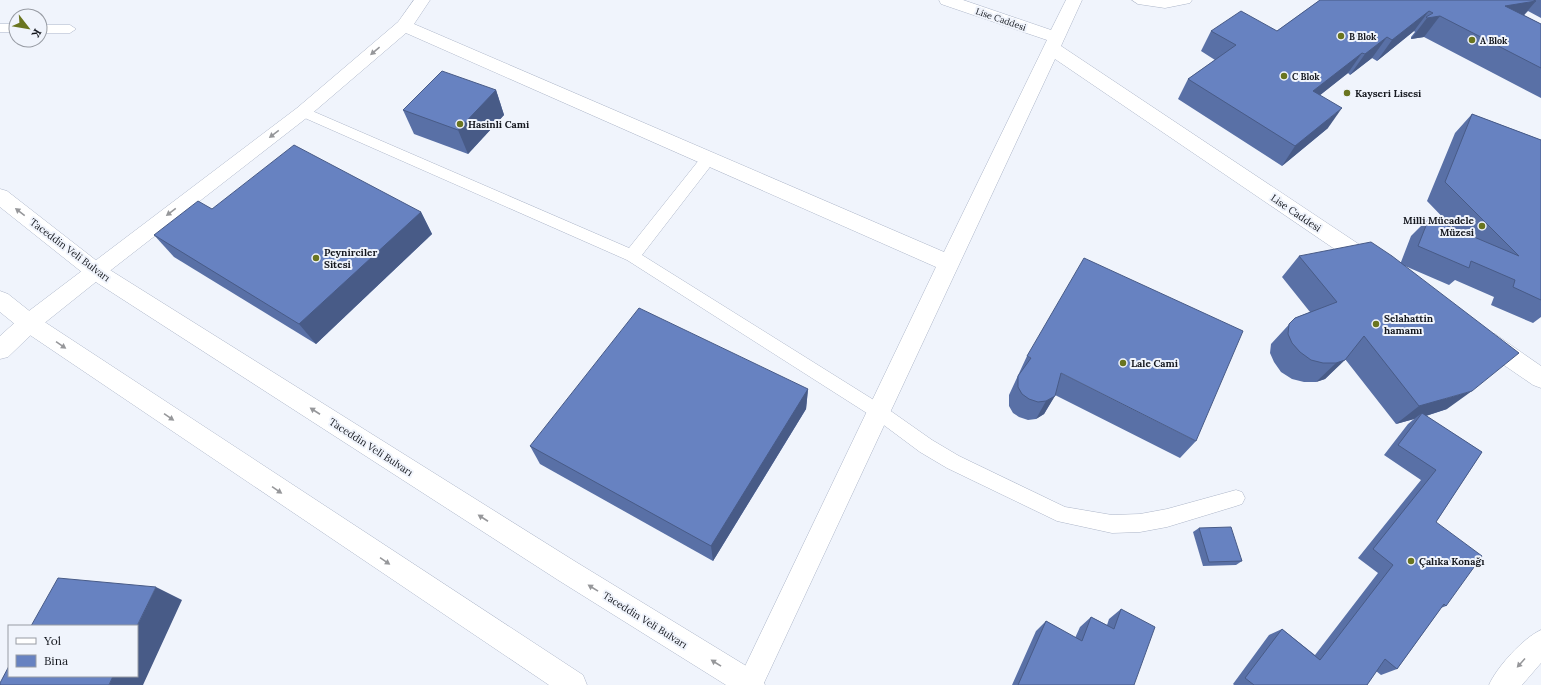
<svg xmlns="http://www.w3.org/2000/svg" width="1541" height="685" font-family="Lora,serif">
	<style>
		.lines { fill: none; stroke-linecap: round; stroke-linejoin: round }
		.service-casing { stroke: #adb6c9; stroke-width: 1 }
		.minor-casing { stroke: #adb6c9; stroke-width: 1 }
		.tertiary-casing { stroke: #adb6c9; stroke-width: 1 }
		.service { fill: #fff; fill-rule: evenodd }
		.minor { fill: #fff; fill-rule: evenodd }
		.tertiary { fill: #fff; fill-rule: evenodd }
		.wall { fill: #5970a6 }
		.shaded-wall { fill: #485b87 }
		.building { fill: #6782c1; stroke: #485b87 }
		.oneway { fill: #96979a }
		.poi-dot { fill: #6a7520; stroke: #f0f4fc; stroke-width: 1.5 }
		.labels { text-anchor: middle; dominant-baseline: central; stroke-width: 4; stroke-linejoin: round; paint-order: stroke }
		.far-street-label { font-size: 9px; fill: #15181f; stroke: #f0f4fc }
		.far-poi-label { font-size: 9px; font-weight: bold; fill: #15181f; stroke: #f0f4fc; text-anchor: start }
		.poi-label { font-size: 10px; font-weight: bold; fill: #15181f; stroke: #f0f4fc; text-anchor: start }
		.street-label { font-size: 10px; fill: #15181f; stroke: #f0f4fc }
	</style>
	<rect width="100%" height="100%" fill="#f0f4fc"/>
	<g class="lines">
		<g class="service-casing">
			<g id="service">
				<polygon points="1132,0 1192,0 1190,3 1165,8 1138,4"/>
				<rect x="0" y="24" width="16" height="8"/>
				<polygon points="40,25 70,25 76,29 70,33 40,33"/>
				<polygon points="303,107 629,248 703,155 708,154 713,155 715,159 713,163 642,255 885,407 932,440 959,456 1065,507 1112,515 1140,514 1167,509 1236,490 1242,492 1245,498 1242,504 1236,506 1167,527 1140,532 1112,533 1057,521 947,468 920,452 873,417 627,260 298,115 296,112 298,109"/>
			</g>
		</g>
		<g class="minor-casing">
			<g id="minor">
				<polygon points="414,0 430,0 414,24 944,252 1047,40 941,4 939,0 963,0 1051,30 1066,0 1082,0 1061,46 1378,257 1381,263 1378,269 1371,271 1364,269 1055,59 763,685 736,685 936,267 406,33 309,116 102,277 37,329 8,357 0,359 0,336 21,317 297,108 398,22"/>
				<polygon points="1487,332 1495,334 1541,366 1541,388 1533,385 1479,348 1476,341 1479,334"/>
			</g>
		</g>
		<g class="tertiary-casing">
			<g id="tertiary">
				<polygon points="0,189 7,191 102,265 576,562 761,675 765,685 726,685 558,580 88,277 0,207"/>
				<polygon points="0,291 8,294 37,317 583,675 587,685 549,685 21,329 0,312"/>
				<path d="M1541,630V663L1522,685H1489C1496,668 1524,637 1541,630Z"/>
			</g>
		</g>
		<use href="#service" class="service"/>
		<use href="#minor" class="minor"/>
		<use href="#tertiary" class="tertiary"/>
	</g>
	<g class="wall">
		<polygon points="1320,0 1541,0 1541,18 1528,11 1524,15 1541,24 1541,98 1424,37 1411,39 1411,37 1415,32 1414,31 1377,61 1372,58 1350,75 1348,73 1320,95 1328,128 1282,166 1178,99 1188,79 1215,60 1201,51 1211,31 1277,31"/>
		<polygon points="496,90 504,115 468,154 414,134 403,110"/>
		<polygon points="1472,114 1541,140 1541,317 1533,323 1491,305 1494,297 1455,280 1449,285 1405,266 1447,409 1426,416 1482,452 1436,522 1446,606 1441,608 1397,669 1381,675 1376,671 1367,685 1234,685 1233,684 1269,635 1282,629 1315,655 1378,573 1358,558 1421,480 1384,455 1408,424 1414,419 1396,424 1345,359 1325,379 1316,382 1304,382 1292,379 1281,372 1274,362 1270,353 1271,344 1295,318 1310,312 1282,277 1299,256 1401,262 1411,236 1429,218 1453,228 1427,201 1455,133"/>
		<polygon points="212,209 421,212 432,234 316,344 174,257 154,235"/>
		<polygon points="1027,356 1196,441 1180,458 1055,395 1044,414 1036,419 1028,420 1019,417 1013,413 1009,406 1009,395"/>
		<polygon points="808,389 806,409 713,561 540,464 530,446"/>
		<polygon points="1199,528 1242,561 1236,565 1203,566 1193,532"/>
		<polygon points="1121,609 1134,685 1012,685 1036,631 1046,621 1075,638 1080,627 1091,617 1107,625 1109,619"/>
	</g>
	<g class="shaded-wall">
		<polygon points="1536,1 1518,22 1505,6"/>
		<polygon points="1429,11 1414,31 1377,61 1392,40"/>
		<polygon points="1440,16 1424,37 1411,39 1427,18"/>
		<polygon points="1387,37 1372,58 1350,75 1365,54"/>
		<polygon points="1362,53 1348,73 1300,111 1313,91"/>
		<polygon points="496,90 504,115 468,154 458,130"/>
		<polygon points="1342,108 1328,128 1282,166 1295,146"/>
		<polygon points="421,212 432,234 316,344 299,324"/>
		<polygon points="1345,360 1325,379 1316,382 1336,363"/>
		<polygon points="808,389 806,409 713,561 711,546"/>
		<polygon points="1472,391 1447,409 1419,418 1422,413 1414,419 1396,424 1419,406"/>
		<polygon points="1055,396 1044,414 1036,419 1046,401"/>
		<polygon points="156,587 182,600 143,685 109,685 113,676 137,676 137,626"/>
	</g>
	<g class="building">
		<polygon points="1320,0 1533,0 1536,1 1505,6 1541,24 1541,68 1440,16 1427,18 1426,17 1433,13 1429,11 1392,40 1387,37 1365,54 1362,53 1313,91 1342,108 1295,146 1188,79 1236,45 1211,31 1241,11 1277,31"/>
		<polygon points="442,71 496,90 458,130 403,110"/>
		<polygon points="1472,114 1541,140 1541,300 1513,287 1515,280 1471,261 1469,268 1418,246 1429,218 1519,256 1445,182"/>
		<polygon points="294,145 421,212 299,324 154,235 198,201 212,209"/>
		<polygon points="1371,242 1392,256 1519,353 1472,391 1419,406 1364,336 1345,360 1336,363 1323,363 1311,360 1300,352 1292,343 1288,334 1289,324 1295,318 1337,302 1299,256"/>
		<polygon points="1084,258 1243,331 1196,441 1061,373 1055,396 1046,401 1038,402 1029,399 1022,394 1018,387 1018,376 1031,358 1027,356"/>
		<polygon points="639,308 808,389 711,546 530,446"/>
		<polygon points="1422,413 1482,452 1436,522 1482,556 1446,606 1444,604 1397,669 1385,659 1367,685 1254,685 1245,678 1282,629 1320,660 1393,565 1373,549 1436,470 1398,445"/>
		<polygon points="1231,527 1242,561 1209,562 1199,528"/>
		<polygon points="58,578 156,587 137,626 31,626"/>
		<polygon points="1121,609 1155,627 1134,685 1018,685 1046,621 1082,641 1091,617 1114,629"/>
		<polygon points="9,666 9,676 113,676 109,685 0,685 0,683"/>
	</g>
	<defs><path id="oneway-solid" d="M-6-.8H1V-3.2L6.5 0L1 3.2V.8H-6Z"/></defs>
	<g class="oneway">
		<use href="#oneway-solid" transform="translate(375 51) rotate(140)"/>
		<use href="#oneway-solid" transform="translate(274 134) rotate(143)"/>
		<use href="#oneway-solid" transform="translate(20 212) rotate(-142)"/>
		<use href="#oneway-solid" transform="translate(171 212) rotate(143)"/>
		<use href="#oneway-solid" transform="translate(61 345) rotate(34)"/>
		<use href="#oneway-solid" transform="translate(315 411) rotate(-147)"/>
		<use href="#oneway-solid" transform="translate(169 417) rotate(34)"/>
		<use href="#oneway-solid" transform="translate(277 490) rotate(34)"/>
		<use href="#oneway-solid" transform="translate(483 518) rotate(-147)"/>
		<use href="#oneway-solid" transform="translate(385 561) rotate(34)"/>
		<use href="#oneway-solid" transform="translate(593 588) rotate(-148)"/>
		<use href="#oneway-solid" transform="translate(716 663) rotate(-148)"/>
		<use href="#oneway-solid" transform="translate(1521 663) rotate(132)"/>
	</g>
	<g class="poi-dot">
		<circle cx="1341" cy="36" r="4"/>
		<circle cx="1472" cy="40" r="4"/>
		<circle cx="1284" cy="76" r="4"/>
		<circle cx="1347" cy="93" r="4"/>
		<circle cx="460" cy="124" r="4"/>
		<circle cx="1482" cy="226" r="4"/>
		<circle cx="316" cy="258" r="4"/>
		<circle cx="1376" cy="324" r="4"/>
		<circle cx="1123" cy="363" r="4"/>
		<circle cx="1411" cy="561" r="4"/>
	</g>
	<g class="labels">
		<g class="far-street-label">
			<text transform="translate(1001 19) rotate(19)">Lise Caddesi</text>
		</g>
		<g class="far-poi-label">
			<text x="1349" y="36">B Blok</text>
			<text x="1480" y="40">A Blok</text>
			<text x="1292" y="76">C Blok</text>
		</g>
		<g class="poi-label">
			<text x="1355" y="93">Kayseri Lisesi</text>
			<text x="468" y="124">Hasinli Cami</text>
			<text x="1474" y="220" text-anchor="end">Milli Mücadele<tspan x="1474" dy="12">Müzesi</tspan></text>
			<text x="324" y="252">Peynirciler<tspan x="324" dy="12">Sitesi</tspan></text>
			<text x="1384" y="318">Selahattin<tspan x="1384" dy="12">hamamı</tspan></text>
			<text x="1131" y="363">Lale Cami</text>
			<text x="1419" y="561">Çalıka Konağı</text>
		</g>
		<g class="street-label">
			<text transform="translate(1296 213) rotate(34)">Lise Caddesi</text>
			<text transform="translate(70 250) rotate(37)">Taceddin Veli Bulvarı</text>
			<text transform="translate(371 447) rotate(33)">Taceddin Veli Bulvarı</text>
			<text transform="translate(645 620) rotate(32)">Taceddin Veli Bulvarı</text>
		</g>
	</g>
	<rect x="8" y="625" width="130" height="52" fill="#f0f4fc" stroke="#989ca4"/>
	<rect x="16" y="638" width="20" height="6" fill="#ffffff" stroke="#989ca4"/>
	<text x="44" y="645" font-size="12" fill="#15181f">Yol</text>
	<rect x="16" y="655" width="20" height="12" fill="#6782c1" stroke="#989ca4"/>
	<text x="44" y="665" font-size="12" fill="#15181f">Bina</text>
	<g transform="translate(28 28) rotate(121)"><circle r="19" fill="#f0f4fc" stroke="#989ca4"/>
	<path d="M0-3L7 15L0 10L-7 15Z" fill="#6a7520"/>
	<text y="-6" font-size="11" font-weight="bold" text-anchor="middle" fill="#15181f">K</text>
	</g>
</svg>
